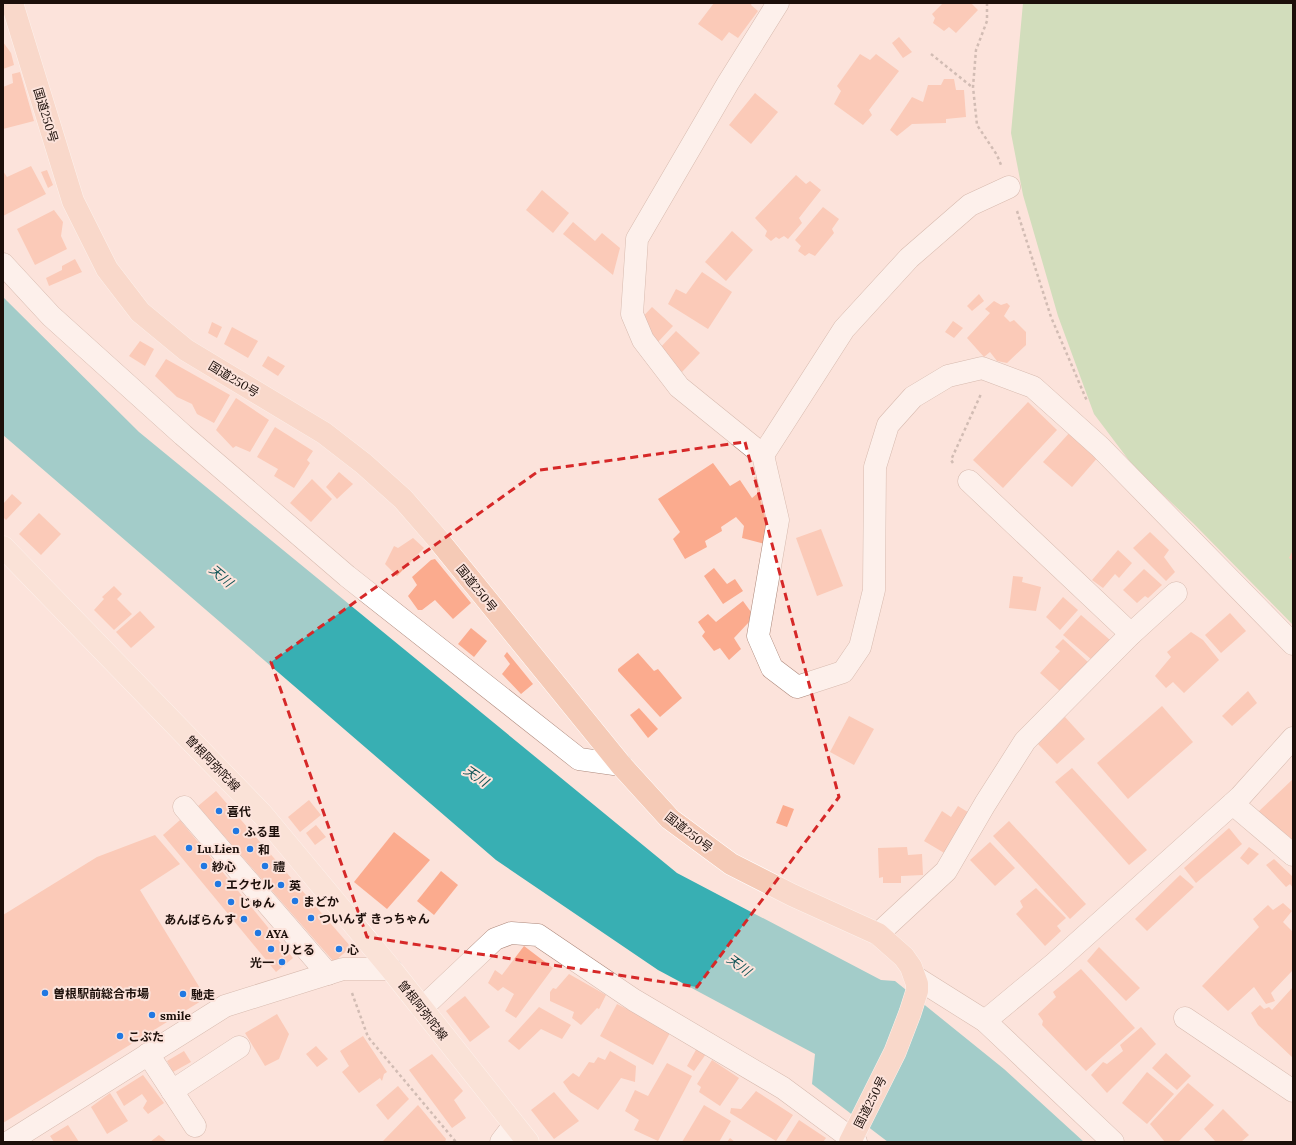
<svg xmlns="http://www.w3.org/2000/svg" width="1296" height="1145" font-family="Lora,'Noto Sans JP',serif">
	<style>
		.green { fill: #a0d497 }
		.water { fill: #38afb3 }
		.building { fill: #fbab8e }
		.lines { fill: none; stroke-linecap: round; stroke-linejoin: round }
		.minor-casing { stroke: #ad887b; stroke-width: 23 }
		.major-casing { stroke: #fff; stroke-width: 23 }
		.highway-casing { stroke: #fff; stroke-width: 23 }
		.path { stroke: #a08c85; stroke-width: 2.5; stroke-dasharray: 3 3; stroke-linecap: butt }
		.minor { stroke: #fff; stroke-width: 22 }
		.major { stroke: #f9dfd3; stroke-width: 22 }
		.highway { stroke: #f5cab6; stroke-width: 22 }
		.marked { fill: none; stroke: #d62828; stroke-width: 3; stroke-dasharray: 8 5; stroke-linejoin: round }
		.poi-dot { fill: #2078e2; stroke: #fce3db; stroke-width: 1.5 }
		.labels { text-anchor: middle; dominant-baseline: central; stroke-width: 4; stroke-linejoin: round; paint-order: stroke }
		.street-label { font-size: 12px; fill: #1c0f0a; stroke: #fce3db }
		.poi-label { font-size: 12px; font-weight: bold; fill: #1c0f0a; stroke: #fce3db; text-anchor: start }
		.water-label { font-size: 13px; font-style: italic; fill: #125557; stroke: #fce3db }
	</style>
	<rect width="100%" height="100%" fill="#fce3db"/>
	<polygon class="green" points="1023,3 1293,3 1293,625 1194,524 1134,467 1094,414 1058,316 1023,195 1011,133"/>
	<polygon class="water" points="3,297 139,432 677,873 881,980 895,981 1004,1069 1084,1142 888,1142 812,1084 815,1054 658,970 496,860 3,435"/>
	<g class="building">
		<polygon points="714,3 752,3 751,5 758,11 738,38 729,32 722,41 698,24"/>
		<polygon points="943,3 971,3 978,10 956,33 949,27 944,31 933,23 935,18 932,14"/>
		<polygon points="899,37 912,52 903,58 892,43"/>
		<polygon points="3,42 11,53 14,65 3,69"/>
		<polygon points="860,54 870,60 876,54 899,71 869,110 872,115 863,125 834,104 841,91 837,86"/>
		<polygon points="20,72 34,121 3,129 3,87 13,83 12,74"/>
		<polygon points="944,79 954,79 956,90 964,90 966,117 946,119 946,123 912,124 897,136 890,130 912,97 923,102 928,85 941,85"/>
		<polygon points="755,93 778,112 751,144 729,125"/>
		<polygon points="31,166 46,194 3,216 3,171 7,177"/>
		<polygon points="47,170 53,185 48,188 41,172"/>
		<polygon points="796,175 806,184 810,181 821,190 799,218 802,223 788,239 784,236 779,239 776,237 771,241 765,236 767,231 755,218"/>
		<polygon points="542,190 569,213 553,233 526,210"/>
		<polygon points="823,207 839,219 832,229 834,233 815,256 809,253 805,256 798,251 801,246 795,240"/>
		<polygon points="54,210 63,222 61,236 67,249 35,265 17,229"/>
		<polygon points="573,222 595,241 602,233 620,248 613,275 563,234"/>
		<polygon points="732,231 753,250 726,281 705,262"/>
		<polygon points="75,259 82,272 49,286 46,278 62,270 62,266"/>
		<polygon points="702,272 732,292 708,329 668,304 676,289 686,294"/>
		<polygon points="979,294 984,301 972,311 967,306"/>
		<polygon points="994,301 1001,305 1007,303 1010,306 1004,316 1010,322 1014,320 1026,332 1026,345 1007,363 997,361 990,352 984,357 967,338 990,313 985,309"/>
		<polygon points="652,307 673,326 658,342 637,323"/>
		<polygon points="953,321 963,328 954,338 945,332"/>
		<polygon points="212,322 222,327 217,338 208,333"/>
		<polygon points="232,327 258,341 248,358 224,344"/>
		<polygon points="676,331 700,353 682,372 658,350"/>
		<polygon points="140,341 154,349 145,366 129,356"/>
		<polygon points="268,356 285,366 278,376 262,366"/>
		<polygon points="166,359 230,395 214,423 197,414 192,404 177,397 155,376"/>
		<polygon points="236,398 269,420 250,452 236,446 233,448 216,430"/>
		<polygon points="1028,402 1057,430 1003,488 973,460"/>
		<polygon points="275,427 313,451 307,460 310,463 294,488 274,476 278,469 257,457"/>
		<polygon points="1071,431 1099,456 1072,487 1043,462"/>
		<polygon points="713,463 730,486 740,480 752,498 758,493 754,477 761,476 769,513 765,544 742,538 744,526 736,517 721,527 722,531 705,541 707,547 685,559 673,539 680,532 658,499"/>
		<polygon points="339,472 353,484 337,499 326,487"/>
		<polygon points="312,479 332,499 311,522 290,503"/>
		<polygon points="12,494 22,503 6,520 3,517 3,504"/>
		<polygon points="39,513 61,534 41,555 19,534"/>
		<polygon points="821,529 843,586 817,596 796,538"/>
		<polygon points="1150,532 1169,550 1164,557 1175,572 1166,581 1133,548"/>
		<polygon points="413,538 424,548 397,576 385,564 394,546 398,548"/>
		<polygon points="1118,550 1132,563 1119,578 1115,574 1103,588 1092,580"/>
		<polygon points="1293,550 1293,561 1289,558"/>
		<polygon points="435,559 471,603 453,619 435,600 422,610 418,610 408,596 417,585 412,577 431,560"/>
		<polygon points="714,568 727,584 735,579 743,591 723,604 704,576"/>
		<polygon points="1144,569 1162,585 1148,598 1145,596 1137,603 1123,590"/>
		<polygon points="1013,576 1023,577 1022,582 1041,587 1036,611 1009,608"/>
		<polygon points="114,586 122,594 117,599 132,614 114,630 94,610 104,599 102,597"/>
		<polygon points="1063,597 1078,610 1060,630 1046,617"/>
		<polygon points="743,601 751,612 749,622 734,638 741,649 729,660 720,648 714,651 702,636 705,632 698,622 708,614 716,622"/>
		<polygon points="140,611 155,627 131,648 116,632"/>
		<polygon points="1230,613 1246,631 1221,653 1205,635"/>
		<polygon points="1081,615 1110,640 1092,660 1063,635"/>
		<polygon points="471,628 487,641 474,657 458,644"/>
		<polygon points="1191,632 1203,640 1219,660 1184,693 1173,682 1166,688 1155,676 1171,657 1167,652"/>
		<polygon points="1063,639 1089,663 1061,692 1040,673 1060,651 1055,647"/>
		<polygon points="507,652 533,684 521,694 502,674 510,664 504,656"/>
		<polygon points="638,653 654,671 658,669 682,698 660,717 618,671 618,669"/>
		<polygon points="1248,691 1257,703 1232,726 1222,716"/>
		<polygon points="1162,706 1193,742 1128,799 1097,763"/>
		<polygon points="639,708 658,729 648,738 630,715"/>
		<polygon points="849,716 874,729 854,765 830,752"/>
		<polygon points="1065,717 1085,739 1057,764 1038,744"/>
		<polygon points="1072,768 1147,850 1129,865 1055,782"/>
		<polygon points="1293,779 1293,850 1257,813"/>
		<polygon points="216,791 351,947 334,962 198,806"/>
		<polygon points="309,800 321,815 300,832 288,817"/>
		<polygon points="783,805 794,809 787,827 776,823"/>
		<polygon points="958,806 971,814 946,854 924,841 942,811 951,817"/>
		<polygon points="180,820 293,958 276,972 163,835"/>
		<polygon points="1009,821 1086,904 1070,919 993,836"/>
		<polygon points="316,825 326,837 315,845 306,833"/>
		<polygon points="1229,828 1242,844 1196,883 1184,868"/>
		<polygon points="394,832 430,860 387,909 354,882"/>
		<polygon points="155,835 180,864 140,890 206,998 3,1123 3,915 97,857"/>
		<polygon points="990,842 1015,868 995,886 970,860"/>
		<polygon points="907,847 908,855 922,854 923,875 901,876 901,883 883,883 883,877 879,878 878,848"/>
		<polygon points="1249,847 1259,854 1248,865 1240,858"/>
		<polygon points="1274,859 1293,877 1293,888 1290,884 1286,887 1266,865"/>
		<polygon points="441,871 458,885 434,915 417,901"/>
		<polygon points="1180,875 1194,887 1147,931 1135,919"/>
		<polygon points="1036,888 1066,918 1057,926 1061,931 1045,946 1016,914 1023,907 1020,901"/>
		<polygon points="1283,903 1292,911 1283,922 1293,932 1293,970 1271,993 1275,1001 1266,1004 1254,987 1228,1011 1202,986 1259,927 1253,919 1268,905 1273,910"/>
		<polygon points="524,946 553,968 516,1018 505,1011 514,994 503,987 498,991 488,983 495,970 502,975"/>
		<polygon points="1099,947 1140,988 1126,1001 1087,961"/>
		<polygon points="1081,969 1135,1028 1086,1071 1042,1025 1043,1021 1038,1014 1056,997 1053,992"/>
		<polygon points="569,974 606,995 599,1009 597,1008 581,1025 572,1018 574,1012 550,1001 550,992 553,988 556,989"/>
		<polygon points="1293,987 1293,1058 1258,1025 1251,1013 1260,1005 1264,1009 1269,1007 1272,1010"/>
		<polygon points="465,996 490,1027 470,1042 446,1011"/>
		<polygon points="617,1004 671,1031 653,1065 600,1036"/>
		<polygon points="539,1007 571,1025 562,1039 541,1029 519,1050 508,1041"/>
		<polygon points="277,1014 289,1034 279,1059 265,1066 245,1033"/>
		<polygon points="1141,1027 1156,1044 1107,1093 1091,1075 1103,1062 1107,1064 1123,1051 1120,1045"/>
		<polygon points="363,1036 387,1072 384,1074 382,1081 380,1078 359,1093 342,1072 349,1066 340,1051"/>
		<polygon points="316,1046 328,1059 317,1067 306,1054"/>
		<polygon points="697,1048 706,1054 694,1071 687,1066"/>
		<polygon points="184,1051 191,1062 173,1072 167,1061"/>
		<polygon points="610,1051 636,1066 635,1082 621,1078 598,1110 570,1092 563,1082 573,1073 579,1077 589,1062 594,1063 598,1057 605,1060"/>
		<polygon points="1166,1053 1191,1076 1177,1090 1152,1068"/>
		<polygon points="432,1054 463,1091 454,1100 466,1118 452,1128 409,1070"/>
		<polygon points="712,1060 739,1078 720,1106 699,1092 701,1087 697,1084"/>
		<polygon points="667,1063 692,1076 658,1141 634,1130 639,1120 625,1111 635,1090 648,1096"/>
		<polygon points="1147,1072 1174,1094 1147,1124 1122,1103"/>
		<polygon points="143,1075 164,1103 148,1114 143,1108 147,1101 142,1094 124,1106 116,1092"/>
		<polygon points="1188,1083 1214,1105 1178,1142 1165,1142 1150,1124"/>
		<polygon points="398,1086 409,1099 388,1120 376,1105"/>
		<polygon points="756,1091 793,1115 776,1141 730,1113 731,1108 741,1109"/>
		<polygon points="554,1092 579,1121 554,1139 531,1110"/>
		<polygon points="110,1093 128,1121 107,1134 91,1107"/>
		<polygon points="418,1105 446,1139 445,1142 382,1142"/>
		<polygon points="704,1105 731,1121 719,1142 682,1142"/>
		<polygon points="1223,1109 1249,1135 1241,1142 1216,1142 1204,1129"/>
		<polygon points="799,1120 826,1138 823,1142 785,1142"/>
		<polygon points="68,1125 79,1142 54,1142 50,1136"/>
		<polygon points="159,1135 167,1142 150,1142"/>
		<polygon points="730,1138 735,1142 727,1142"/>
	</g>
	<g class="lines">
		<g class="minor-casing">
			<g id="minor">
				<polyline points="778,3 728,83 637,239 632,314 643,340 679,387 763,455 778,520 758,636 772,668 797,687 843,672 860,647 874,590 875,467 888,425 913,397 948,376 982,368 1033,387 1100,447 1293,644"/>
				<polyline points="3,264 51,316 183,435 347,576 579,759 621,765"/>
				<polyline points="763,455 844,329 909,258 970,205 1009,187"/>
				<polyline points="969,481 1131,634"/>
				<polyline points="1233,804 1293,855"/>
				<polyline points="184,807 328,974"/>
				<polyline points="878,934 946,871 985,804 1025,741 1131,634 1176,593"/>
				<polyline points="915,977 985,1021 1113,1142"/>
				<polyline points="422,1008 495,939 511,933 538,935 634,1000 783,1088 856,1142"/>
				<polyline points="1185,1018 1293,1091"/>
				<polyline points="985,1021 1055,963 1240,797 1293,738"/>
				<polyline points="148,1054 195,1126"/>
				<polyline points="172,1091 239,1047"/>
				<polyline points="9,1142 225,1006 343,969 391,969"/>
				<polyline points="501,1142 514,1125"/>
			</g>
		</g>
		<g class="major-casing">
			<polyline id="major" points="3,547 262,814 391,969 528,1142"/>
		</g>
		<g class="highway-casing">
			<polyline id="highway" points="12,3 73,201 107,269 140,312 186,350 324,433 364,464 403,499 436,537 621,765 670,819 731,864 792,895 878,934 904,957 911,967 917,984 917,991 910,1013 895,1052 850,1142"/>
		</g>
		<g class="path">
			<polyline points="987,3 987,21 976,50 973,87 977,125 997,155 1001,165"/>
			<polyline points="931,54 972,87"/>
			<polyline points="1017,211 1051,317 1087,401"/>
			<polyline points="953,463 951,460 981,394"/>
			<polyline points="352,993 368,1037 456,1142"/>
		</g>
		<use href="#minor" class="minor"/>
		<use href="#major" class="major"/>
		<use href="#highway" class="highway"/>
	</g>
	<path d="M0 0H1296V1145H0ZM745,442L839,797L697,987L367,937L271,662L540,470Z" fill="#fce3db" fill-opacity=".55" fill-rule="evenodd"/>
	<path class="marked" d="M745,442L839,797L697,987L367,937L271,662L540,470Z"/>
	<g class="poi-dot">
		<circle cx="219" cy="811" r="4"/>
		<circle cx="236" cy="831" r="4"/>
		<circle cx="189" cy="848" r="4"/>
		<circle cx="250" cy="849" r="4"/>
		<circle cx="204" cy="866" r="4"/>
		<circle cx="265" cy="866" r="4"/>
		<circle cx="218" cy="884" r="4"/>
		<circle cx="281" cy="885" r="4"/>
		<circle cx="295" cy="901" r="4"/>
		<circle cx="231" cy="902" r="4"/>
		<circle cx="311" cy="918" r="4"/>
		<circle cx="244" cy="919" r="4"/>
		<circle cx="258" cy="933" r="4"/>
		<circle cx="271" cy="949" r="4"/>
		<circle cx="339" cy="949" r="4"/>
		<circle cx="282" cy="962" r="4"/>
		<circle cx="45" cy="993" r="4"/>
		<circle cx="183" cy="994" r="4"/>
		<circle cx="152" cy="1015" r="4"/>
		<circle cx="120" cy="1036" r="4"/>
	</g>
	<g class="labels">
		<g class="street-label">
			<text transform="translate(46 115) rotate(73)">国道250号</text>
			<text transform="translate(234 379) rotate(31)">国道250号</text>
			<text transform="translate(477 588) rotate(51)">国道250号</text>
			<text transform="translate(213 763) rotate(46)">曽根阿弥陀線</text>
			<text transform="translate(689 832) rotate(38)">国道250号</text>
			<text transform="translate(423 1010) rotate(52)">曽根阿弥陀線</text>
			<text transform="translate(870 1102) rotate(-63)">国道250号</text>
		</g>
		<g class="poi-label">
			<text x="227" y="811">喜代</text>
			<text x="244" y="831">ふる里</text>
			<text x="197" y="848">Lu.Lien</text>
			<text x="258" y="849">和</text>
			<text x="212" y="866">紗心</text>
			<text x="273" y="866">禮</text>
			<text x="226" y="884">エクセル</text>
			<text x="289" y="885">英</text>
			<text x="303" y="901">まどか</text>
			<text x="239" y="902">じゅん</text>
			<text x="319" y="918">ついんず きっちゃん</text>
			<text x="236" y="919" text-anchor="end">あんばらんす</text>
			<text x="266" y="933">AYA</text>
			<text x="279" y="949">リとる</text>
			<text x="347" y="949">心</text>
			<text x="274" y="962" text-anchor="end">光一</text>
			<text x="53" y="993">曽根駅前総合市場</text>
			<text x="191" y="994">馳走</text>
			<text x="160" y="1015">smile</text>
			<text x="128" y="1036">こぶた</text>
		</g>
		<g class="water-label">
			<text transform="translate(221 576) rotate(40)">天川</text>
			<text transform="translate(476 776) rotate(34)">天川</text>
			<text transform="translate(739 965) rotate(36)">天川</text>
		</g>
	</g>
	<rect width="1296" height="1145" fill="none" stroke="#1c0f0a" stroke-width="8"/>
</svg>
